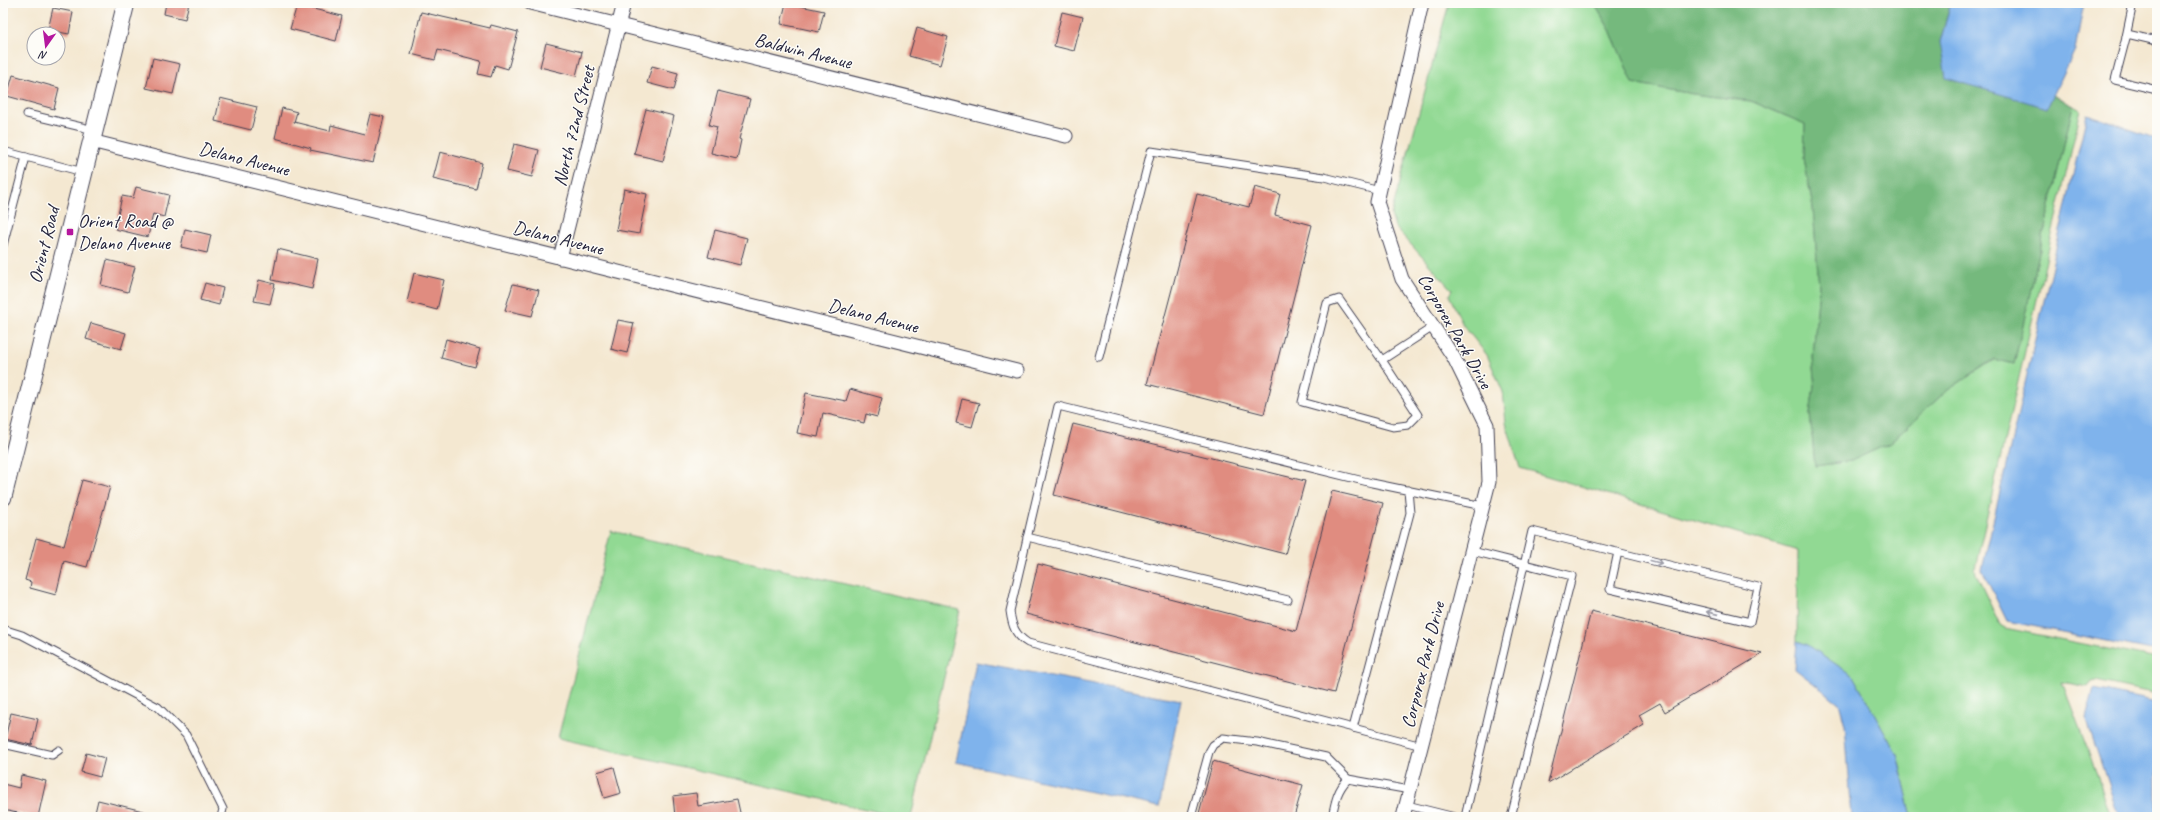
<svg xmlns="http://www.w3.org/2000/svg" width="2160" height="820" font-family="Caveat,sans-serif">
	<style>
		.green { fill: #91d993; stroke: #5a7e67 }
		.forest { fill: #74b97d; stroke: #4b6e5c }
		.water { fill: #7fb3ec; stroke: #506a94 }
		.building { fill: #e08c80 }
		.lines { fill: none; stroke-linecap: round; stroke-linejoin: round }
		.service-casing { stroke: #424052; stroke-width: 9 }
		.minor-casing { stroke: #424052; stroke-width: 15 }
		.tertiary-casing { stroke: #424052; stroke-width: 19 }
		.service { stroke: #fff; stroke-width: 7 }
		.minor { stroke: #fff; stroke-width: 13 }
		.tertiary { stroke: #fff; stroke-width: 17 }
		.oneway { stroke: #9c9ca7 }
		.poi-dot { fill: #b5179e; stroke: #fdfcf7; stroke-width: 1.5 }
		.labels { text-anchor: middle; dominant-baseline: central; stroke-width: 3; stroke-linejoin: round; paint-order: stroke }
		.street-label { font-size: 19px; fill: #22223b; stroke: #fdfcf7 }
		.poi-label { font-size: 19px; fill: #22223b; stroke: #fdfcf7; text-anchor: start }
	</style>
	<rect width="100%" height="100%" fill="#fdfcf7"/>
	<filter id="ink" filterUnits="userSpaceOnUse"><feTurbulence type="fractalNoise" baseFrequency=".025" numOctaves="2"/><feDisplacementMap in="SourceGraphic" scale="8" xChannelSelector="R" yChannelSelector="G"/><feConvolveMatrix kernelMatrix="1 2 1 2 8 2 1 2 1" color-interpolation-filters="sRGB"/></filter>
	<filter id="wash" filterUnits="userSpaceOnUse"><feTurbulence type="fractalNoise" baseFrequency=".012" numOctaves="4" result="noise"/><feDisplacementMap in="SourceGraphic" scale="16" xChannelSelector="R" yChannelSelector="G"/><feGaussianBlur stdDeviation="0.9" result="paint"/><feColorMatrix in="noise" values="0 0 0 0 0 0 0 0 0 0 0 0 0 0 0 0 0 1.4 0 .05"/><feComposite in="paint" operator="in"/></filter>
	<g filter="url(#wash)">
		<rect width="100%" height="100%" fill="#f4e8d1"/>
		<g class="green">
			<polygon points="1449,3 1594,3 1610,30 1633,83 1693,94 1751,101 1805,124 1804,158 1813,208 1819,287 1813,357 1815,378 1810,414 1815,466 1851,461 1890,443 1945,392 1995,359 2014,364 2073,105 2081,109 1975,568 1976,574 2000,625 2005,628 2157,659 2157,694 2096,681 2092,682 2088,687 2062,682 2095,769 2111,817 1912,817 1897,754 1853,676 1808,645 1797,641 1798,551 1520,468 1506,423 1503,392 1487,355 1463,325 1449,295 1452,290 1395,227 1391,215"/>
			<polygon points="611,531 960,610 911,817 900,817 558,738"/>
		</g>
		<polygon class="forest" points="1594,3 1951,3 1940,42 2047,108 2053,95 2073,105 2014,364 1994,359 1945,392 1890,443 1851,461 1815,466 1810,414 1815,378 1813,357 1819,287 1813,208 1804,158 1805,124 1751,101 1693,94 1633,83 1610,30"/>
		<g class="water">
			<polygon points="1951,3 2084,3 2075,50 2047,108 1946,78 1940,42"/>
			<polygon points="2087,114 2157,139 2157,651 2007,621 1982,570"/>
			<polygon points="1797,641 1808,645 1853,676 1897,754 1912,817 1852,817 1845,725 1839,703 1795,669"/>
			<polygon points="976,662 1181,700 1159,807 956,762"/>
			<polygon points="2094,689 2157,702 2157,817 2119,817 2086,718"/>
		</g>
		<g id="blocks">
			<g class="building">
				<polygon points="166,3 189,3 185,19 164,14"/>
				<polygon points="786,3 824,11 819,32 781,24"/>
				<polygon points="297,5 342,16 336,41 290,29"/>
				<polygon points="53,8 73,12 69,34 48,30"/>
				<polygon points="421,12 490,28 491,25 518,32 508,69 495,65 491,77 478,74 481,61 438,50 435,60 411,54"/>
				<polygon points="1062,12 1083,17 1074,51 1054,46"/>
				<polygon points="917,28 948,37 940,65 909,56"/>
				<polygon points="546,43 582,52 576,76 540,67"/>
				<polygon points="153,58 180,64 173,94 146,88"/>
				<polygon points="652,66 678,73 674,90 647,83"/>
				<polygon points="13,75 59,88 54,109 7,96"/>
				<polygon points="718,91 750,99 739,139 741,140 737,159 711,153 717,127 709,125"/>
				<polygon points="220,98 257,107 251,130 215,121"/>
				<polygon points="282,108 297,112 294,122 330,131 331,125 365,134 370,114 384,117 373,163 310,150 311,148 275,138"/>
				<polygon points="646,109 674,116 663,161 634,154"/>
				<polygon points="514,144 539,150 532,177 507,171"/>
				<polygon points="440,152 482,163 476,189 433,179"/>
				<polygon points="136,187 169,195 164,217 153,214 148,237 115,229 122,196 133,198"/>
				<polygon points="1255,187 1280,194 1275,215 1312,225 1264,414 1147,384 1197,194 1249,207"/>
				<polygon points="624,189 647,194 639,234 616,230"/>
				<polygon points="185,229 211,235 207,253 181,247"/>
				<polygon points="715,230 747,238 740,265 708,257"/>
				<polygon points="278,249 318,259 312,289 272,280"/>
				<polygon points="107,260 135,267 128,292 101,285"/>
				<polygon points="414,273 444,280 437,310 407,302"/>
				<polygon points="259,280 275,284 270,304 254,301"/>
				<polygon points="205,283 223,288 219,305 200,300"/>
				<polygon points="513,284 539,290 532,316 505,310"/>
				<polygon points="618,320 634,323 627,353 611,349"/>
				<polygon points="91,323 126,333 121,349 86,339"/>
				<polygon points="446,339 480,349 475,367 441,358"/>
				<polygon points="850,389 882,398 877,417 866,414 864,423 823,413 818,437 797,433 806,393 846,401"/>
				<polygon points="962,399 979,403 972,427 956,423"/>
				<polygon points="1073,424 1305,481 1285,554 1054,495"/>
				<polygon points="82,480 110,487 87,567 64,561 56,595 30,588 31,582 25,580 36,538 64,546"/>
				<polygon points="1332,491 1383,503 1334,693 1026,614 1038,564 1296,631"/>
				<polygon points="1591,611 1762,654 1665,712 1660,703 1639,715 1644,725 1548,783"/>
				<polygon points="11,713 38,719 32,745 5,739"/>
				<polygon points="86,753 105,758 100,777 81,772"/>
				<polygon points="1213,761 1303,785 1294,817 1198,817"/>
				<polygon points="614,767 621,793 604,798 597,772"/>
				<polygon points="21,775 46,781 38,817 3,810 3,784 19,788"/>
				<polygon points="696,793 698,806 737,799 741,817 675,817 673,796"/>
				<polygon points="98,800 147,812 146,817 94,817"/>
			</g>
		</g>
	</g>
	<g filter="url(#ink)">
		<use href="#blocks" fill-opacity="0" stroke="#424052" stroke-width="1"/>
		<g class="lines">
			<g class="service-casing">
				<g id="service">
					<polyline points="2126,37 2133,3"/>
					<polyline points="2157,41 2127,34 2115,80 2157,90"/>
					<polyline points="27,114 94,130"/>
					<polyline points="3,151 83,172"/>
					<polyline points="3,245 26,157"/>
					<polyline points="1099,357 1151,151 1324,177 1380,191"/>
					<polyline points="1382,360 1339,299 1327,303 1302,402 1393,427 1408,425 1418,415 1382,360 1433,327"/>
					<polyline points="1027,537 1288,600"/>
					<polyline points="1472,551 1572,576 1511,817"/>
					<polyline points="3,629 22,635 158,707 186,735 223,809 221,817"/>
					<polyline points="1353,728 1410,513 1408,490"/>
					<polyline points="3,744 52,755 59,750"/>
					<path d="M1422,746L1028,643C1015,635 1012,626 1010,611L1058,406L1372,483L1483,506"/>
					<polyline points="1407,805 1455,817"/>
					<polyline points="1191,817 1209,752 1213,745 1223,738 1257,742 1326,757 1348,779"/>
					<path d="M1332,817C1335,802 1337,790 1348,779L1410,790"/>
					<polyline points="1465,817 1532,531 1758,587 1750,622 1610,589 1618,552"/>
				</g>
			</g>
			<g class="minor-casing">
				<g id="minor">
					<polyline points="530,3 1066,136"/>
					<polyline points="91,141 1017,371"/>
					<polyline points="560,258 624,3"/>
					<polyline points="1403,817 1489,482 1487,425 1454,358 1402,279 1377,202 1422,3"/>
				</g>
			</g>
			<g class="tertiary-casing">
				<polyline id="tertiary" points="3,497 126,3"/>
			</g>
			<use href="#service" class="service"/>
			<use href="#minor" class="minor"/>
			<use href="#tertiary" class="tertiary"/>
		</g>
		<defs><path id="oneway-shaft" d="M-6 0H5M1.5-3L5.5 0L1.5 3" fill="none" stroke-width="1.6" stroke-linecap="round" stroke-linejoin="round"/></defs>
		<g class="oneway">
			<use href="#oneway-shaft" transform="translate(1656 562) rotate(14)"/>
			<use href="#oneway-shaft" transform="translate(1712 613) rotate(-167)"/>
		</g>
	</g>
	<rect class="poi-dot" x="66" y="228" width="8" height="8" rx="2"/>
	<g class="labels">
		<g class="street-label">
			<text transform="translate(803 51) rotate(14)">Baldwin Avenue</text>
			<text transform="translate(574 126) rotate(-76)">North 72nd Street</text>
			<text transform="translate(244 159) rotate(14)">Delano Avenue</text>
			<text transform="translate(558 238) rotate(14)">Delano Avenue</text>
			<text transform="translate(44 245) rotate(-76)">Orient Road</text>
			<text transform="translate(873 316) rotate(14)">Delano Avenue</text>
			<text transform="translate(1455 331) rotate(60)">Corporex Park Drive</text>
			<text transform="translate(1423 665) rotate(-76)">Corporex Park Drive</text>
		</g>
		<g class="poi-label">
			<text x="78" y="221">Orient Road @<tspan x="78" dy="22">Delano Avenue</tspan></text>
		</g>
	</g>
	<rect width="2160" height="820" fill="none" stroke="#fdfcf7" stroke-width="16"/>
	<g transform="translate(46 46) rotate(194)"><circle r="19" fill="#fdfcf7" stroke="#a5a5ac"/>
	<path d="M0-3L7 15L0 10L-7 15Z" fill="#b5179e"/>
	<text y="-6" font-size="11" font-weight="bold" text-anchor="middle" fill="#22223b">N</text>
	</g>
</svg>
